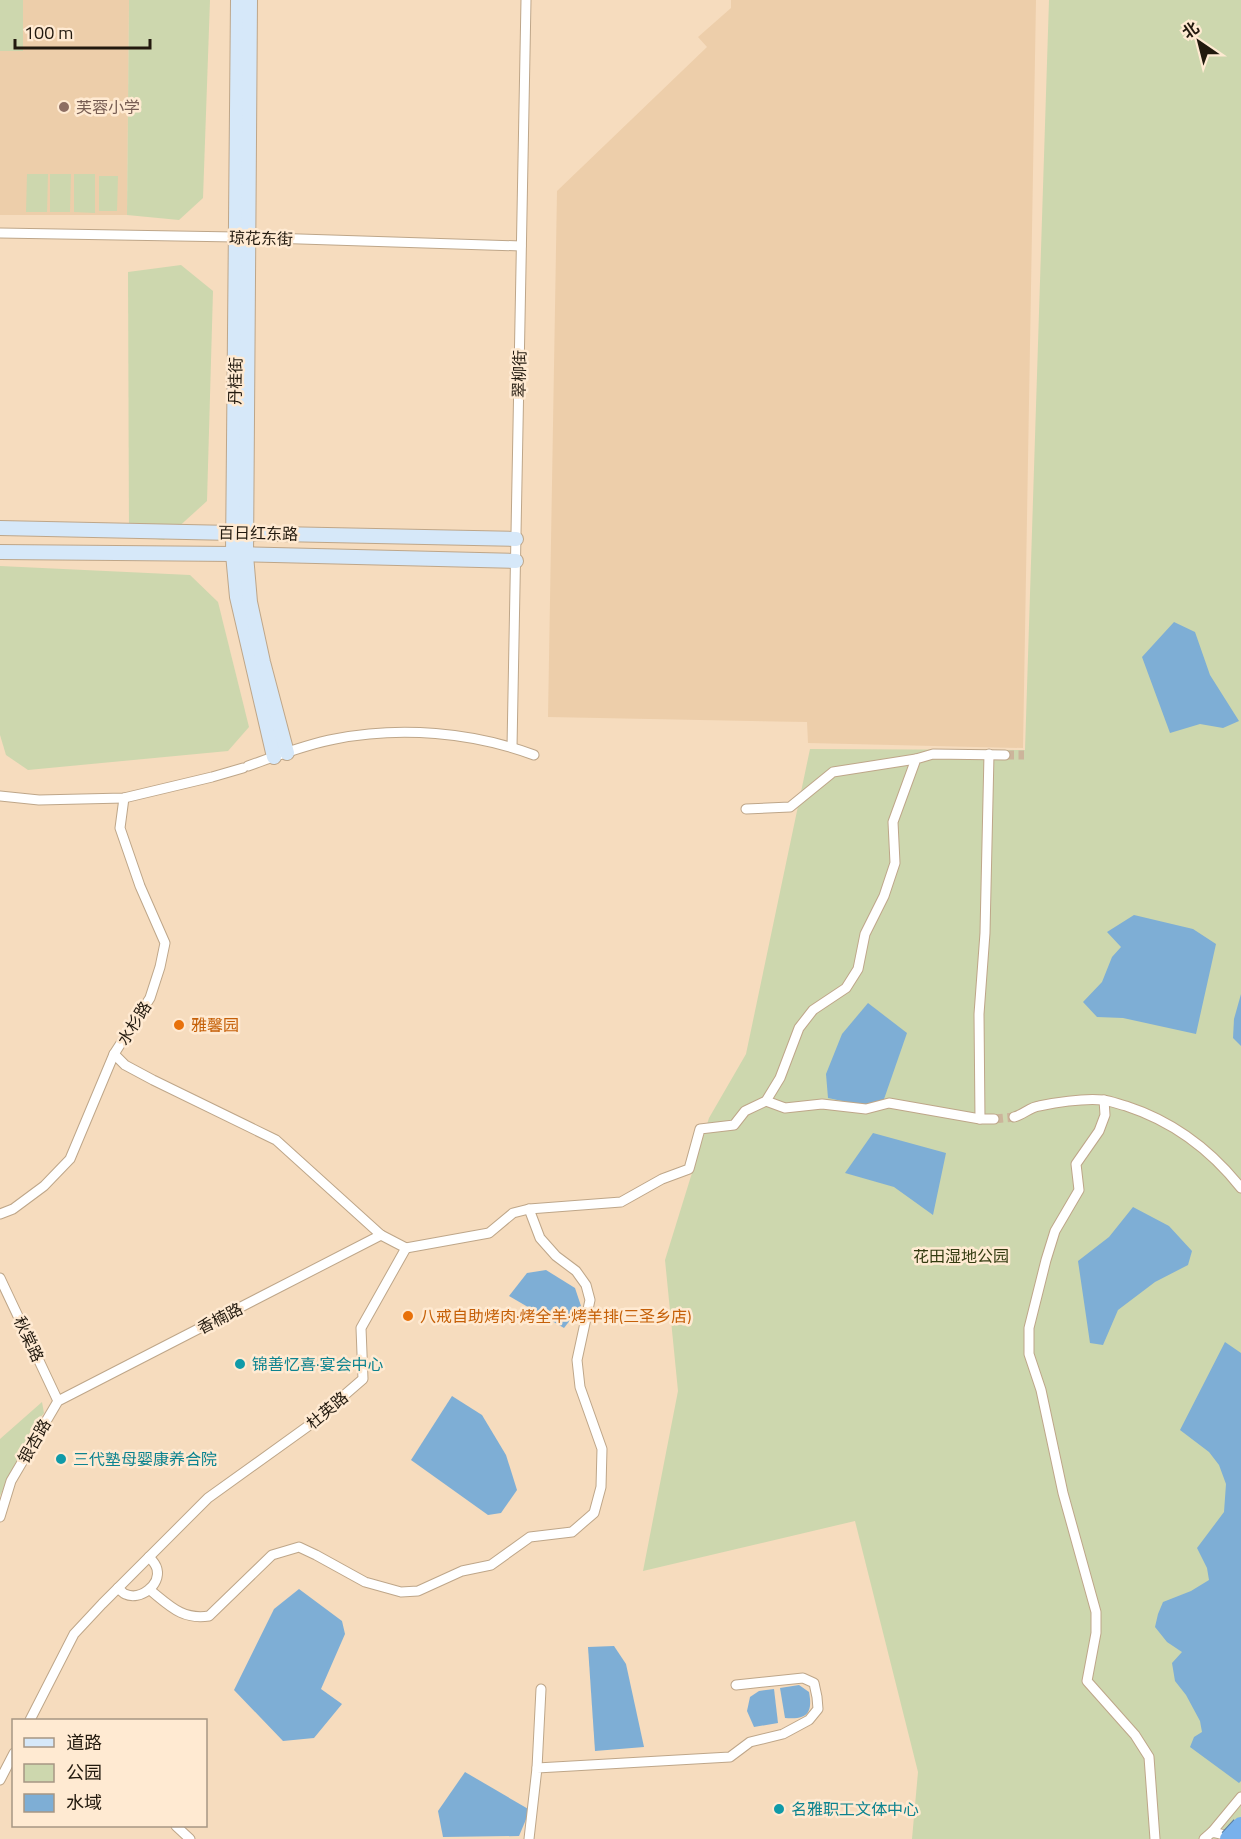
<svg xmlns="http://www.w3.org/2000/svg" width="1241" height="1839" font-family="'Titillium Web','Noto Sans SC',sans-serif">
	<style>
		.built { fill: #edceaa }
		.green { fill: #cdd7ae }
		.water { fill: #7eaed5 }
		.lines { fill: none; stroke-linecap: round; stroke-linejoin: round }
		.street-tunnel { stroke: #ccb59b; stroke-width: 9; stroke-dasharray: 9 4.5; stroke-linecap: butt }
		.street-casing { stroke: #bea689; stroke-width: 11 }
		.secondary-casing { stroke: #bea689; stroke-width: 16 }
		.street { stroke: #fff; stroke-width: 9 }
		.secondary { stroke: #d6e8f9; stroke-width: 14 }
		.highway-bridge-casing { stroke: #5a7c9e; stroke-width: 20; stroke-linecap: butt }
		.highway-bridge { stroke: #78b1ec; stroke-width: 18 }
		.education-dot { fill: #8d6e63; stroke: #ffead2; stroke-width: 2 }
		.food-dot { fill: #e8710a; stroke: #ffead2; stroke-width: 2 }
		.culture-dot { fill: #0f9aa8; stroke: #ffead2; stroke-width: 2 }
		.labels { text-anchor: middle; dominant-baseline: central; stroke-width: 5; stroke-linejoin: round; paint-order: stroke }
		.education-label { font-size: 16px; fill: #785e54; stroke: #ffead2; text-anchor: start }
		.street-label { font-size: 16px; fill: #22190e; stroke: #ffead2 }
		.food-label { font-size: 16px; fill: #c56008; stroke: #ffead2; text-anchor: start }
		.park-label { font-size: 16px; fill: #333b10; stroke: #ffead2 }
		.culture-label { font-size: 16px; fill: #0d838f; stroke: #ffead2; text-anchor: start }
	</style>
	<rect width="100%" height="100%" fill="#f6dcbe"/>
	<g class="built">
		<polygon points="0,0 129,0 127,215 0,215"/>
		<polygon points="731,0 1036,0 1023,748 808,743 807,722 548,717 557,191 707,47 698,37 731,8"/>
	</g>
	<g class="green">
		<rect x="0" y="0" width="23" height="51"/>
		<polygon points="129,0 210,0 203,198 179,220 127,215"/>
		<polygon points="1049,0 1241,0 1241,1839 912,1839 918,1772 855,1521 643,1571 678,1391 665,1260 709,1118 746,1054 810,749 1025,750"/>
		<polygon points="27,174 48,174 47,212 26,212"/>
		<polygon points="50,174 71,174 70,212 50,212"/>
		<polygon points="74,174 95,174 95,213 74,212"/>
		<polygon points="99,176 118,176 117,211 99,211"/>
		<polygon points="181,265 213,291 207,501 164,540 129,536 128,272"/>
		<polygon points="0,566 190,575 218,602 249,727 228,751 28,770 6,755 0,735"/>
		<polygon points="42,1402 44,1413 32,1428 0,1496 0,1439"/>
	</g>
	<g class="water">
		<polygon points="1174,622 1195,632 1210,675 1239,721 1223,728 1200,724 1170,733 1142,657"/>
		<polygon points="1134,915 1193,929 1216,944 1196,1034 1123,1018 1097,1017 1083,1002 1102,982 1112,957 1121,947 1107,932"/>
		<polygon points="1241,994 1241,1046 1233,1038 1234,1019"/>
		<polygon points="868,1003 907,1033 883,1102 866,1106 828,1098 826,1074 842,1034"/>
		<polygon points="873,1133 946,1153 933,1215 894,1187 845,1173"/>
		<polygon points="1133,1207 1169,1226 1192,1251 1188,1265 1155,1282 1118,1310 1103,1345 1090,1343 1078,1261 1109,1237"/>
		<polygon points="546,1270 575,1288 581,1306 564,1328 509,1296 527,1273"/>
		<polygon points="1225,1342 1241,1353 1241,1781 1239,1783 1190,1747 1194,1737 1202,1732 1200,1721 1186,1695 1175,1681 1172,1663 1182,1652 1167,1642 1155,1627 1158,1614 1163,1602 1191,1591 1209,1580 1207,1568 1197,1548 1224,1512 1226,1484 1219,1465 1209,1452 1180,1430"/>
		<polygon points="452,1396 482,1415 506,1455 517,1490 501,1513 488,1515 411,1460"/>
		<polygon points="299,1589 342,1621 345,1634 321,1689 342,1704 314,1738 283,1741 234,1690 274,1609"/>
		<polygon points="614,1646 626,1664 644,1747 595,1751 588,1647"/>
		<path d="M799,1685L809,1692C813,1713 807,1720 785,1718L780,1688Z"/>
		<polygon points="774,1689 778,1723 754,1727 747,1711 750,1697 759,1691"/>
		<polygon points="465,1772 530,1810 519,1836 443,1837 438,1811"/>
	</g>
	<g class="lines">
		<g class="street-tunnel">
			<polyline points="1005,755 1024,755"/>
			<polyline points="994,1119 1014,1117"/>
		</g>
		<g class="street-casing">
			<g id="street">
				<polyline points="0,233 236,237 521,246"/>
				<polyline points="512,747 526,0"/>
				<polyline points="989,754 985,933 979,1014 980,1119 994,1119"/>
				<path d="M248,766C276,756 307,744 335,739C400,726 472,732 534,755"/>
				<polyline points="0,796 39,800 124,798 212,777 243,768"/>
				<polyline points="746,809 790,807 833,772 916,759"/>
				<polyline points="1104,1100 1105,1115 1099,1131 1076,1164 1079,1190 1055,1231 1046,1260 1029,1328 1029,1354 1041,1390 1063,1493 1096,1612 1096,1633 1087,1681 1135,1735 1149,1757 1155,1839"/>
				<polyline points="766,1101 785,1108 822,1104 866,1109 889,1103 980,1119"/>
				<path d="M1014,1117C1023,1115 1030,1107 1039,1106C1059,1102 1082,1098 1103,1100C1111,1101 1118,1104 1126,1106C1172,1121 1211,1150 1241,1188"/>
				<polyline points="0,1214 13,1209 44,1186 70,1159 114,1054 150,998 160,967 165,943 140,886 120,828 124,798"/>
				<polyline points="406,1248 489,1233 513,1213 529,1209 621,1202 662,1179 689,1169 700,1129 734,1125 745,1111 766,1101 780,1078 799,1028 813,1010 846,988 858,969 865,934 884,896 895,863 893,822 916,759 933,754 1005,755"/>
				<polyline points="0,1278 58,1401"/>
				<polyline points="0,1517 11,1481 58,1401 381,1235"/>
				<path d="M118,1588C119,1589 124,1594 125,1594C140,1601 161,1585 157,1569C156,1565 152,1560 149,1557"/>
				<path d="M150,1590C170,1606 182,1620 209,1616L272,1555L299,1547L316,1555L365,1582L401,1592L418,1591L462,1571L491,1565L530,1537L572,1532L594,1513L601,1487L602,1449L580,1387L577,1360L590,1300L586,1285L576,1271L556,1256L540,1238L529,1209"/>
				<polyline points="30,1720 74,1634 102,1604 208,1498 311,1424 363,1379 361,1328 406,1248 381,1235 276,1140 153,1080 125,1065 114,1054"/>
				<polyline points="537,1768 541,1689"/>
				<polyline points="0,1780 14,1753"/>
				<polyline points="176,1826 190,1839"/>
				<polyline points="1212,1832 1241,1797"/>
				<polyline points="529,1839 537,1768 730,1757 750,1742 783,1734 809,1720 818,1709 817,1697 814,1683 803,1678 736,1685"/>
				<polyline points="1204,1839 1212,1832 1233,1837"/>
			</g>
		</g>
		<g class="secondary-casing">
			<g id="secondary">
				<polyline points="238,0 233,554 237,597 274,757"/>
				<polyline points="250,0 246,555 250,602 263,662 287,753"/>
				<polyline points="0,528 516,539"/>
				<polyline points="0,552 233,554 516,561"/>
			</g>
		</g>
		<use href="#street" class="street"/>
		<use href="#secondary" class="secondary"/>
		<g class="highway-bridge-casing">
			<polyline id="highway-bridge" points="1229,1839 1241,1826"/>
		</g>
		<use href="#highway-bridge" class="highway-bridge"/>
	</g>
	<circle class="education-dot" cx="64" cy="107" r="6"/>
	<g class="food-dot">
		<circle cx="179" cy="1025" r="6"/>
		<circle cx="408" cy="1316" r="6"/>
	</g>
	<g class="culture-dot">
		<circle cx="240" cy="1364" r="6"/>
		<circle cx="61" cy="1459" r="6"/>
		<circle cx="779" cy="1809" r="6"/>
	</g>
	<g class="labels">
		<g class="education-label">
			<text x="76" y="107">芙蓉小学</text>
		</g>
		<g class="street-label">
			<text transform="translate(261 238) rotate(2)">琼花东街</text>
			<text transform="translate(519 374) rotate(-89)">翠柳街</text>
			<text transform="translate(235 381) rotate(-89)">丹桂街</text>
			<text transform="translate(258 533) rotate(1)">百日红东路</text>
			<text transform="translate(134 1023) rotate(-58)">水杉路</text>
			<text transform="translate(220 1318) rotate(-27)">香楠路</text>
			<text transform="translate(29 1339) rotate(65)">秋棠路</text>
			<text transform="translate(327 1410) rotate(-40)">杜英路</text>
			<text transform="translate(34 1441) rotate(-60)">银杏路</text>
		</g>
		<g class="food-label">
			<text x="191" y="1025">雅馨园</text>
			<text x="420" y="1316">八戒自助烤肉·烤全羊·烤羊排(三圣乡店)</text>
		</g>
		<g class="park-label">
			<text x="961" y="1256">花田湿地公园</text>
		</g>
		<g class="culture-label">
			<text x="252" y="1364">锦善忆喜·宴会中心</text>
			<text x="73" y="1459">三代塾母婴康养合院</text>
			<text x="791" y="1809">名雅职工文体中心</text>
		</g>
	</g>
	<rect x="12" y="1719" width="195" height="108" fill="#ffead2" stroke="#a79684" stroke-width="1.5"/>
	<rect x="24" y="1738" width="30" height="9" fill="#d6e8f9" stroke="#a79684" stroke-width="1.5"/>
	<text x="66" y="1749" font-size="18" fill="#22190e">道路</text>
	<rect x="24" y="1764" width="30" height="18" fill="#cdd7ae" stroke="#a79684" stroke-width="1.5"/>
	<text x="66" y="1779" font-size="18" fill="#22190e">公园</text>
	<rect x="24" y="1794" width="30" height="18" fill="#7eaed5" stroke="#a79684" stroke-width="1.5"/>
	<text x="66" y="1809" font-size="18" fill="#22190e">水域</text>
	<g transform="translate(1199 42) rotate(325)" stroke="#ffead2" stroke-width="4.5" paint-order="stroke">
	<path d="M0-4.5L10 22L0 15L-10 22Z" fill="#22190e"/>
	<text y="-9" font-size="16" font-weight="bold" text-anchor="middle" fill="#22190e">北</text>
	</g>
	<path d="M15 39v9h135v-9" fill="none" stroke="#22190e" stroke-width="3"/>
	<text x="24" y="39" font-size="18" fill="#22190e" stroke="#ffead2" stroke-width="4.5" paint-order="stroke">100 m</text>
</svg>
